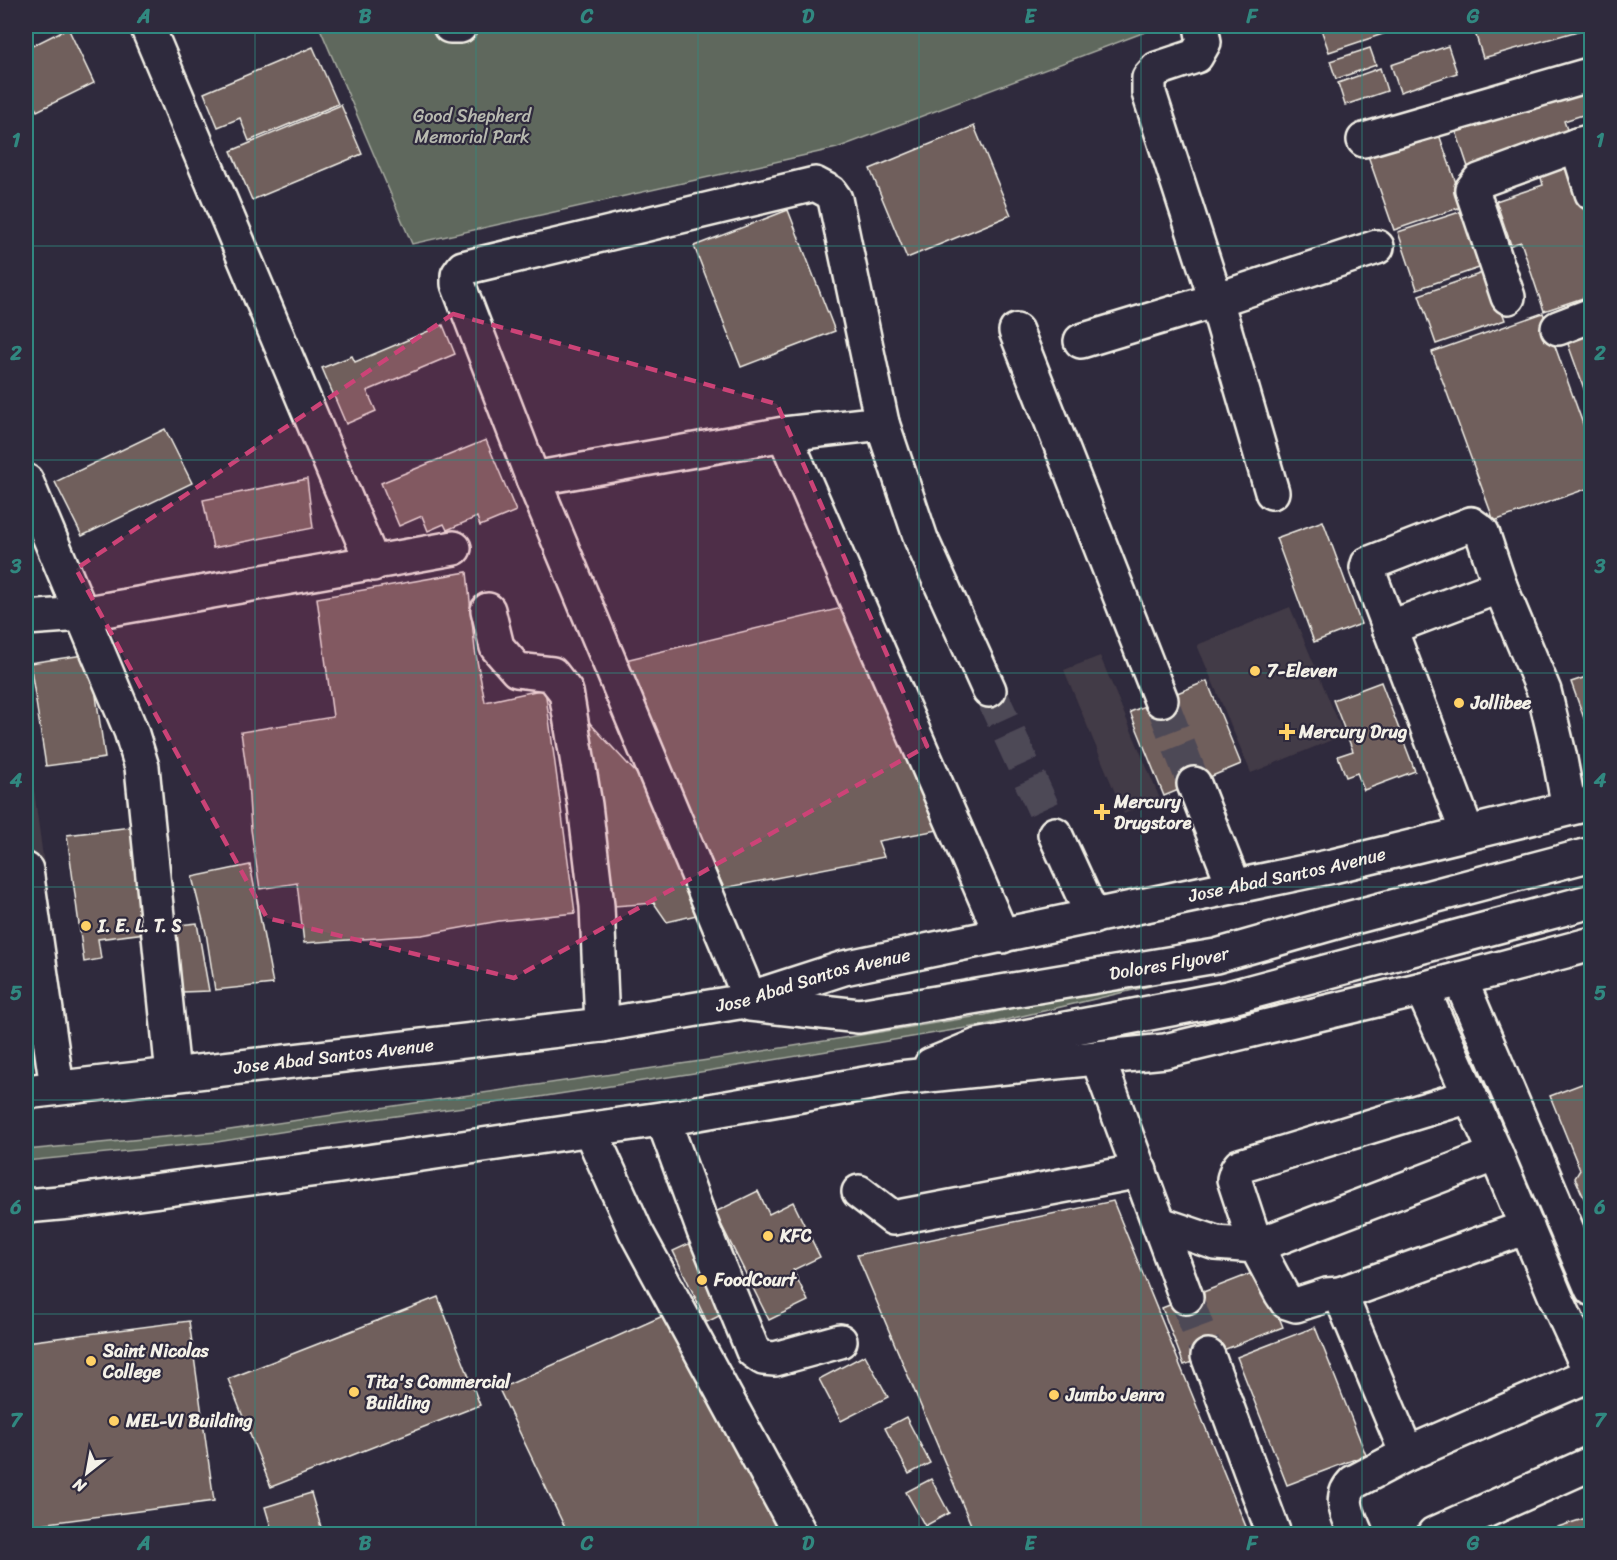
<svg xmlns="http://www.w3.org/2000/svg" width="1617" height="1560" font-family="Sriracha,sans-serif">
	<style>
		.built { fill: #423a46 }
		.green { fill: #5e685d; stroke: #a9aca2; stroke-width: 1.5 }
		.building { fill: #6f5e5c; stroke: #f4f1e8; stroke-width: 1.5 }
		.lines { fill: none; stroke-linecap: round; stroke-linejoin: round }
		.minor-tunnel { stroke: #4d4857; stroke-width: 33; stroke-dasharray: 33 16; stroke-linecap: butt }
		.minor-casing { stroke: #f4f1e8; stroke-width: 38 }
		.highway-casing { stroke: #f4f1e8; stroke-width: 38 }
		.minor { stroke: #2f2a3d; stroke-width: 33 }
		.highway { stroke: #2f2a3d; stroke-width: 33 }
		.marked { fill: #cc4377; fill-opacity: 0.2; stroke: #cc4377; stroke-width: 4.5; stroke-dasharray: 12 8; stroke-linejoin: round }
		.grid { fill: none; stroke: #318880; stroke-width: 1.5; stroke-opacity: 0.55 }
		.poi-dot { fill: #ffd166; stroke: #2f2a3d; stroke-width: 2 }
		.labels { text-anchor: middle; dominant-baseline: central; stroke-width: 4.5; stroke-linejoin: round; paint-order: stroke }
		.park-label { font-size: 18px; fill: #b8bab0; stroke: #2f2a3d }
		.poi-label { font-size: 18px; font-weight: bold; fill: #f4f1e8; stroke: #2f2a3d; text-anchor: start }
		.street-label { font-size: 18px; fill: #f4f1e8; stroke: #2f2a3d }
		.neatline { fill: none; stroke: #318880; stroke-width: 2 }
		.grid-label { font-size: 20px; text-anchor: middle; font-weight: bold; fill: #318880 }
	</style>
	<rect width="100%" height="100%" fill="#2f2a3d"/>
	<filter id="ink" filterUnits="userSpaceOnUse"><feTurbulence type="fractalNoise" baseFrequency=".0167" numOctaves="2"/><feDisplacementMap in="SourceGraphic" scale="12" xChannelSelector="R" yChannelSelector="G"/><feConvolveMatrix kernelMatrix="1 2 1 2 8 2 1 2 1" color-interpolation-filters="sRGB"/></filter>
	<g filter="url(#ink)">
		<g class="built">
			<polygon points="1290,607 1344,735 1251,773 1197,645"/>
			<polygon points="1100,656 1160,799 1124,814 1064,670"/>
			<polygon points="30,761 66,1027 26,1032 26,762"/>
		</g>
		<g class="green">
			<polygon points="319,26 1161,26 837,148 412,244"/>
			<polygon points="1214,971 984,1025 707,1071 533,1098 312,1127 217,1142 26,1161 26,1150 216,1132 708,1060 985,1015 1055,996"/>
		</g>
		<g class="building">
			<polygon points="1320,26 1403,26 1404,27 1329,52"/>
			<polygon points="1407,26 1433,26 1409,32"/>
			<polygon points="1473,26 1592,26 1592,27 1483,58"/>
			<polygon points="68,28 94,83 37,111 26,88 26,49"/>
			<polygon points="1448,46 1457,73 1400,92 1391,65"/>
			<polygon points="313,47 338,104 249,141 240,118 218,127 204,93"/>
			<polygon points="1370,48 1376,65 1336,79 1330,61"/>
			<polygon points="1380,68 1387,91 1345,105 1338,83"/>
			<polygon points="1592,78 1592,112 1564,121 1571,141 1491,168 1488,160 1468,167 1454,125"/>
			<polygon points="341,105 362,154 252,200 231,151"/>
			<polygon points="974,126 1011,215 907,258 870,169"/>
			<polygon points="1436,126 1464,206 1394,230 1366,150"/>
			<polygon points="1568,157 1592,223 1592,295 1544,311 1521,242 1511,245 1496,201 1543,185 1538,167"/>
			<polygon points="788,210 835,331 741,367 694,246"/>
			<polygon points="1466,210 1485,266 1417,289 1398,232"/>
			<polygon points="1488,271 1505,320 1436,344 1419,295"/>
			<polygon points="1543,313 1592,449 1592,487 1494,521 1432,352"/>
			<polygon points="1592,320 1592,411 1563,330"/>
			<polygon points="443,325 455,354 367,391 376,411 346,424 322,368 352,356 355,362"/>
			<polygon points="165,429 192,483 82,536 55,482"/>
			<polygon points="486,440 516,511 480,526 477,517 447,530 444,524 428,531 422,516 399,526 381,483"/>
			<polygon points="307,479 313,528 213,548 203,500"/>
			<polygon points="1323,521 1361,624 1314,642 1276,538"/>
			<polygon points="467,572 475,650 485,702 545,689 575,913 499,921 422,935 304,943 297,883 260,889 251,830 248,782 241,732 333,717 317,598"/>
			<polygon points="1592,581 1592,601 1585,583"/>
			<polygon points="850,606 949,828 878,841 884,857 724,888 621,661"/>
			<polygon points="90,654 105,758 46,766 30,663"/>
			<polygon points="1592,675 1592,731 1589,732 1571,682"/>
			<polygon points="1207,681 1241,764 1164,796 1130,712"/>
			<polygon points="1381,682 1415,771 1364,790 1357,773 1346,777 1338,756 1353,751 1333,700"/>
			<polygon points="588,721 638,775 705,913 667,922 654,903 601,907 589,806"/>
			<polygon points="139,826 153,932 98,939 101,959 84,962 67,835"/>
			<polygon points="250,865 273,984 215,990 206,933 192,877"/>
			<polygon points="197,923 209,991 182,992 174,961 170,926"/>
			<polygon points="1592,1080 1592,1216 1575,1178 1580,1170 1550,1096"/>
			<polygon points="758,1191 769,1214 793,1202 820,1257 793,1270 808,1301 769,1320 715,1212"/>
			<polygon points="1113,1201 1249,1534 975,1534 857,1255"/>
			<polygon points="697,1240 731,1310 707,1322 673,1251"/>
			<polygon points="1260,1270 1283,1327 1184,1365 1162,1308"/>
			<polygon points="438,1297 480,1405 271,1487 228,1379"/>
			<polygon points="674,1311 779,1534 568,1534 499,1389"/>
			<polygon points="189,1321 214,1501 26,1526 26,1342"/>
			<polygon points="1315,1327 1366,1455 1287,1485 1237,1357"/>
			<polygon points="865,1355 888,1397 841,1421 819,1379"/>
			<polygon points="906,1417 930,1463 909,1474 885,1428"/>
			<polygon points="931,1479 949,1513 925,1526 906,1492"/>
			<polygon points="311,1493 323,1534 273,1534 265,1507"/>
			<polygon points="1586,1518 1592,1534 1550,1534 1548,1530"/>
		</g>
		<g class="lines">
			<g class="minor-tunnel">
				<polyline points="989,690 1055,834"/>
				<polyline points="1161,700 1194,784"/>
				<polyline points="1186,1297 1208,1356"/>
			</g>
			<g class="minor-casing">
				<g id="minor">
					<polyline points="147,26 373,564"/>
					<polyline points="450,26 460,26"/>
					<polyline points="1201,26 1204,42 1196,56 1157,69 1149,78 1149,93 1216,300 1272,492"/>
					<polyline points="1364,140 1592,74"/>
					<polyline points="1592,141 1577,145 1592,193"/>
					<polyline points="1508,297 1472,190 1479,181 1577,145"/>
					<polyline points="1558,328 1592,315"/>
					<polyline points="1016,331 1161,700"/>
					<polyline points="1081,341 1216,300 1377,247"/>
					<polyline points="882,423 921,539 989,690"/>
					<polyline points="784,434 533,479 458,284 458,275 463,268 815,184 830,192 835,199 882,423 784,434 1002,936"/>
					<polyline points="533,479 750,999"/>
					<polyline points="26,481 131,731 142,767 173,1075"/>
					<polyline points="488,610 497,647 517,670 552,674 566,692 585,805 597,906 602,1025"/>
					<polyline points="26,618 82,614 454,548"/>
					<polyline points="1389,628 1500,586 1544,691 1559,754 1569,808"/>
					<polyline points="1194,784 1234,886"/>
					<polyline points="1467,832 1367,568 1368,564 1471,524 1482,532 1500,586"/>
					<polyline points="1055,834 1093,917"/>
					<polyline points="26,870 57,1088"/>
					<polyline points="1460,979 1592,1289"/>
					<polyline points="1422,989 1496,1154 1557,1300 1592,1376"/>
					<polyline points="1098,1059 1186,1297"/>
					<polyline points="1470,1096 1240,1166 1237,1170 1234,1179 1256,1246 1496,1154"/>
					<polyline points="663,1119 704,1231 753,1351 763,1358 775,1359 840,1341"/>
					<polyline points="590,1130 636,1232 800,1534"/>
					<polyline points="859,1192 893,1218 1140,1171"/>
					<polyline points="1160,1224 1216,1243 1256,1246 1281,1293 1287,1302 1296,1305 1327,1295 1340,1294 1527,1227"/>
					<polyline points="1340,1294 1407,1454"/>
					<polyline points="1208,1356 1274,1534"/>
					<path d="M1356,1534C1349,1515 1337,1499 1354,1482L1407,1454L1591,1374"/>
					<polyline points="1434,1534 1592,1463"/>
				</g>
			</g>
			<g class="highway-casing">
				<g id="highway">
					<path id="s1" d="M750,1004L859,1016L1216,956L1343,920L1592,854"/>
					<polyline points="931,1065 977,1046 1228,998 1592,901"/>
					<path id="s2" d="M26,1092L602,1025L739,1002L844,968L1333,866L1592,803"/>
					<polyline points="26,1206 70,1202 333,1167 681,1116 899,1078 1165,1051 1422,989 1592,944"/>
				</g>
			</g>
			<use href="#minor" class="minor"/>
			<use href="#highway" class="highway"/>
		</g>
	</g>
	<path class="marked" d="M453,314L777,404L927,746L514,978L267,918L76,569Z"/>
	<path class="grid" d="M255,26V1534M476,26V1534M698,26V1534M919,26V1534M1141,26V1534M1362,26V1534M26,246H1592M26,460H1592M26,673H1592M26,887H1592M26,1100H1592M26,1314H1592"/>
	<g class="poi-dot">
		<circle cx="1255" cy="671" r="6"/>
		<circle cx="1459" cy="703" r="6"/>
		<path d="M1284 723h6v6h6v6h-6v6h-6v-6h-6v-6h6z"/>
		<path d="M1099 803h6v6h6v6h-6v6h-6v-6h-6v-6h6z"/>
		<circle cx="86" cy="926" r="6"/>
		<circle cx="768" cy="1236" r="6"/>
		<circle cx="702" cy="1280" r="6"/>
		<circle cx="91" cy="1361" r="6"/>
		<circle cx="354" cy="1392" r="6"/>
		<circle cx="1054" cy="1395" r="6"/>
		<circle cx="114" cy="1421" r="6"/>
	</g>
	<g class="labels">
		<g class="park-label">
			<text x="472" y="116">Good Shepherd<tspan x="472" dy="21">Memorial Park</tspan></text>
		</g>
		<g class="poi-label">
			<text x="1267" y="671">7-Eleven</text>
			<text x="1471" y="703">Jollibee</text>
			<text x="1299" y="732">Mercury Drug</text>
			<text x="1114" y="802">Mercury<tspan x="1114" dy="21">Drugstore</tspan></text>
			<text x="98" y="926">I. E. L. T. S</text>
			<text x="780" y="1236">KFC</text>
			<text x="714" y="1280">FoodCourt</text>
			<text x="103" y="1351">Saint Nicolas<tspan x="103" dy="21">College</tspan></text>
			<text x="366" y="1382">Tita's Commercial<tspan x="366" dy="21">Building</tspan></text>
			<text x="1066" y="1395">Jumbo Jenra</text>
			<text x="126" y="1421">MEL-VI Building</text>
		</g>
		<g class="street-label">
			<text stroke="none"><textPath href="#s2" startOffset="1282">Jose Abad Santos Avenue</textPath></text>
			<text stroke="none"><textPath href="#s1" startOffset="424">Dolores Flyover</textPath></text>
			<text stroke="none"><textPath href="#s2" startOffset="796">Jose Abad Santos Avenue</textPath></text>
			<text stroke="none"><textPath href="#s2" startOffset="310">Jose Abad Santos Avenue</textPath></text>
		</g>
	</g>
	<rect width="1617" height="1560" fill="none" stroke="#2f2a3d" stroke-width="66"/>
	<g transform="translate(87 1473) rotate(211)" stroke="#2f2a3d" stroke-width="4.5" paint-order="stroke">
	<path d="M0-4.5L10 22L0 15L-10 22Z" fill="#f4f1e8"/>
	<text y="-9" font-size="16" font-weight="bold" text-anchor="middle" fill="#f4f1e8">N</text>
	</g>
	<rect x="33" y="33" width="1551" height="1494" class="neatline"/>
	<g class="grid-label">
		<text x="144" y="23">A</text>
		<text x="365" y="23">B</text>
		<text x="587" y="23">C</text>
		<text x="808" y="23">D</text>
		<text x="1030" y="23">E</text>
		<text x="1252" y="23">F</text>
		<text x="1473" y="23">G</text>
		<text x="16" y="147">1</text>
		<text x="1600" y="147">1</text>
		<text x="16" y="360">2</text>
		<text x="1600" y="360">2</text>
		<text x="16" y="573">3</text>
		<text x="1600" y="573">3</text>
		<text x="16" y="787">4</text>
		<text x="1600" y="787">4</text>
		<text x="16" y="1000">5</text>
		<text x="1600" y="1000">5</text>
		<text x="16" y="1214">6</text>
		<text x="1600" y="1214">6</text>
		<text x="16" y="1427">7</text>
		<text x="1600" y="1427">7</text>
		<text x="144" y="1550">A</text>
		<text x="365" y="1550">B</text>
		<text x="587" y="1550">C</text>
		<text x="808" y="1550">D</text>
		<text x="1030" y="1550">E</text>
		<text x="1252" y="1550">F</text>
		<text x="1473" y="1550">G</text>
	</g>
</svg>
